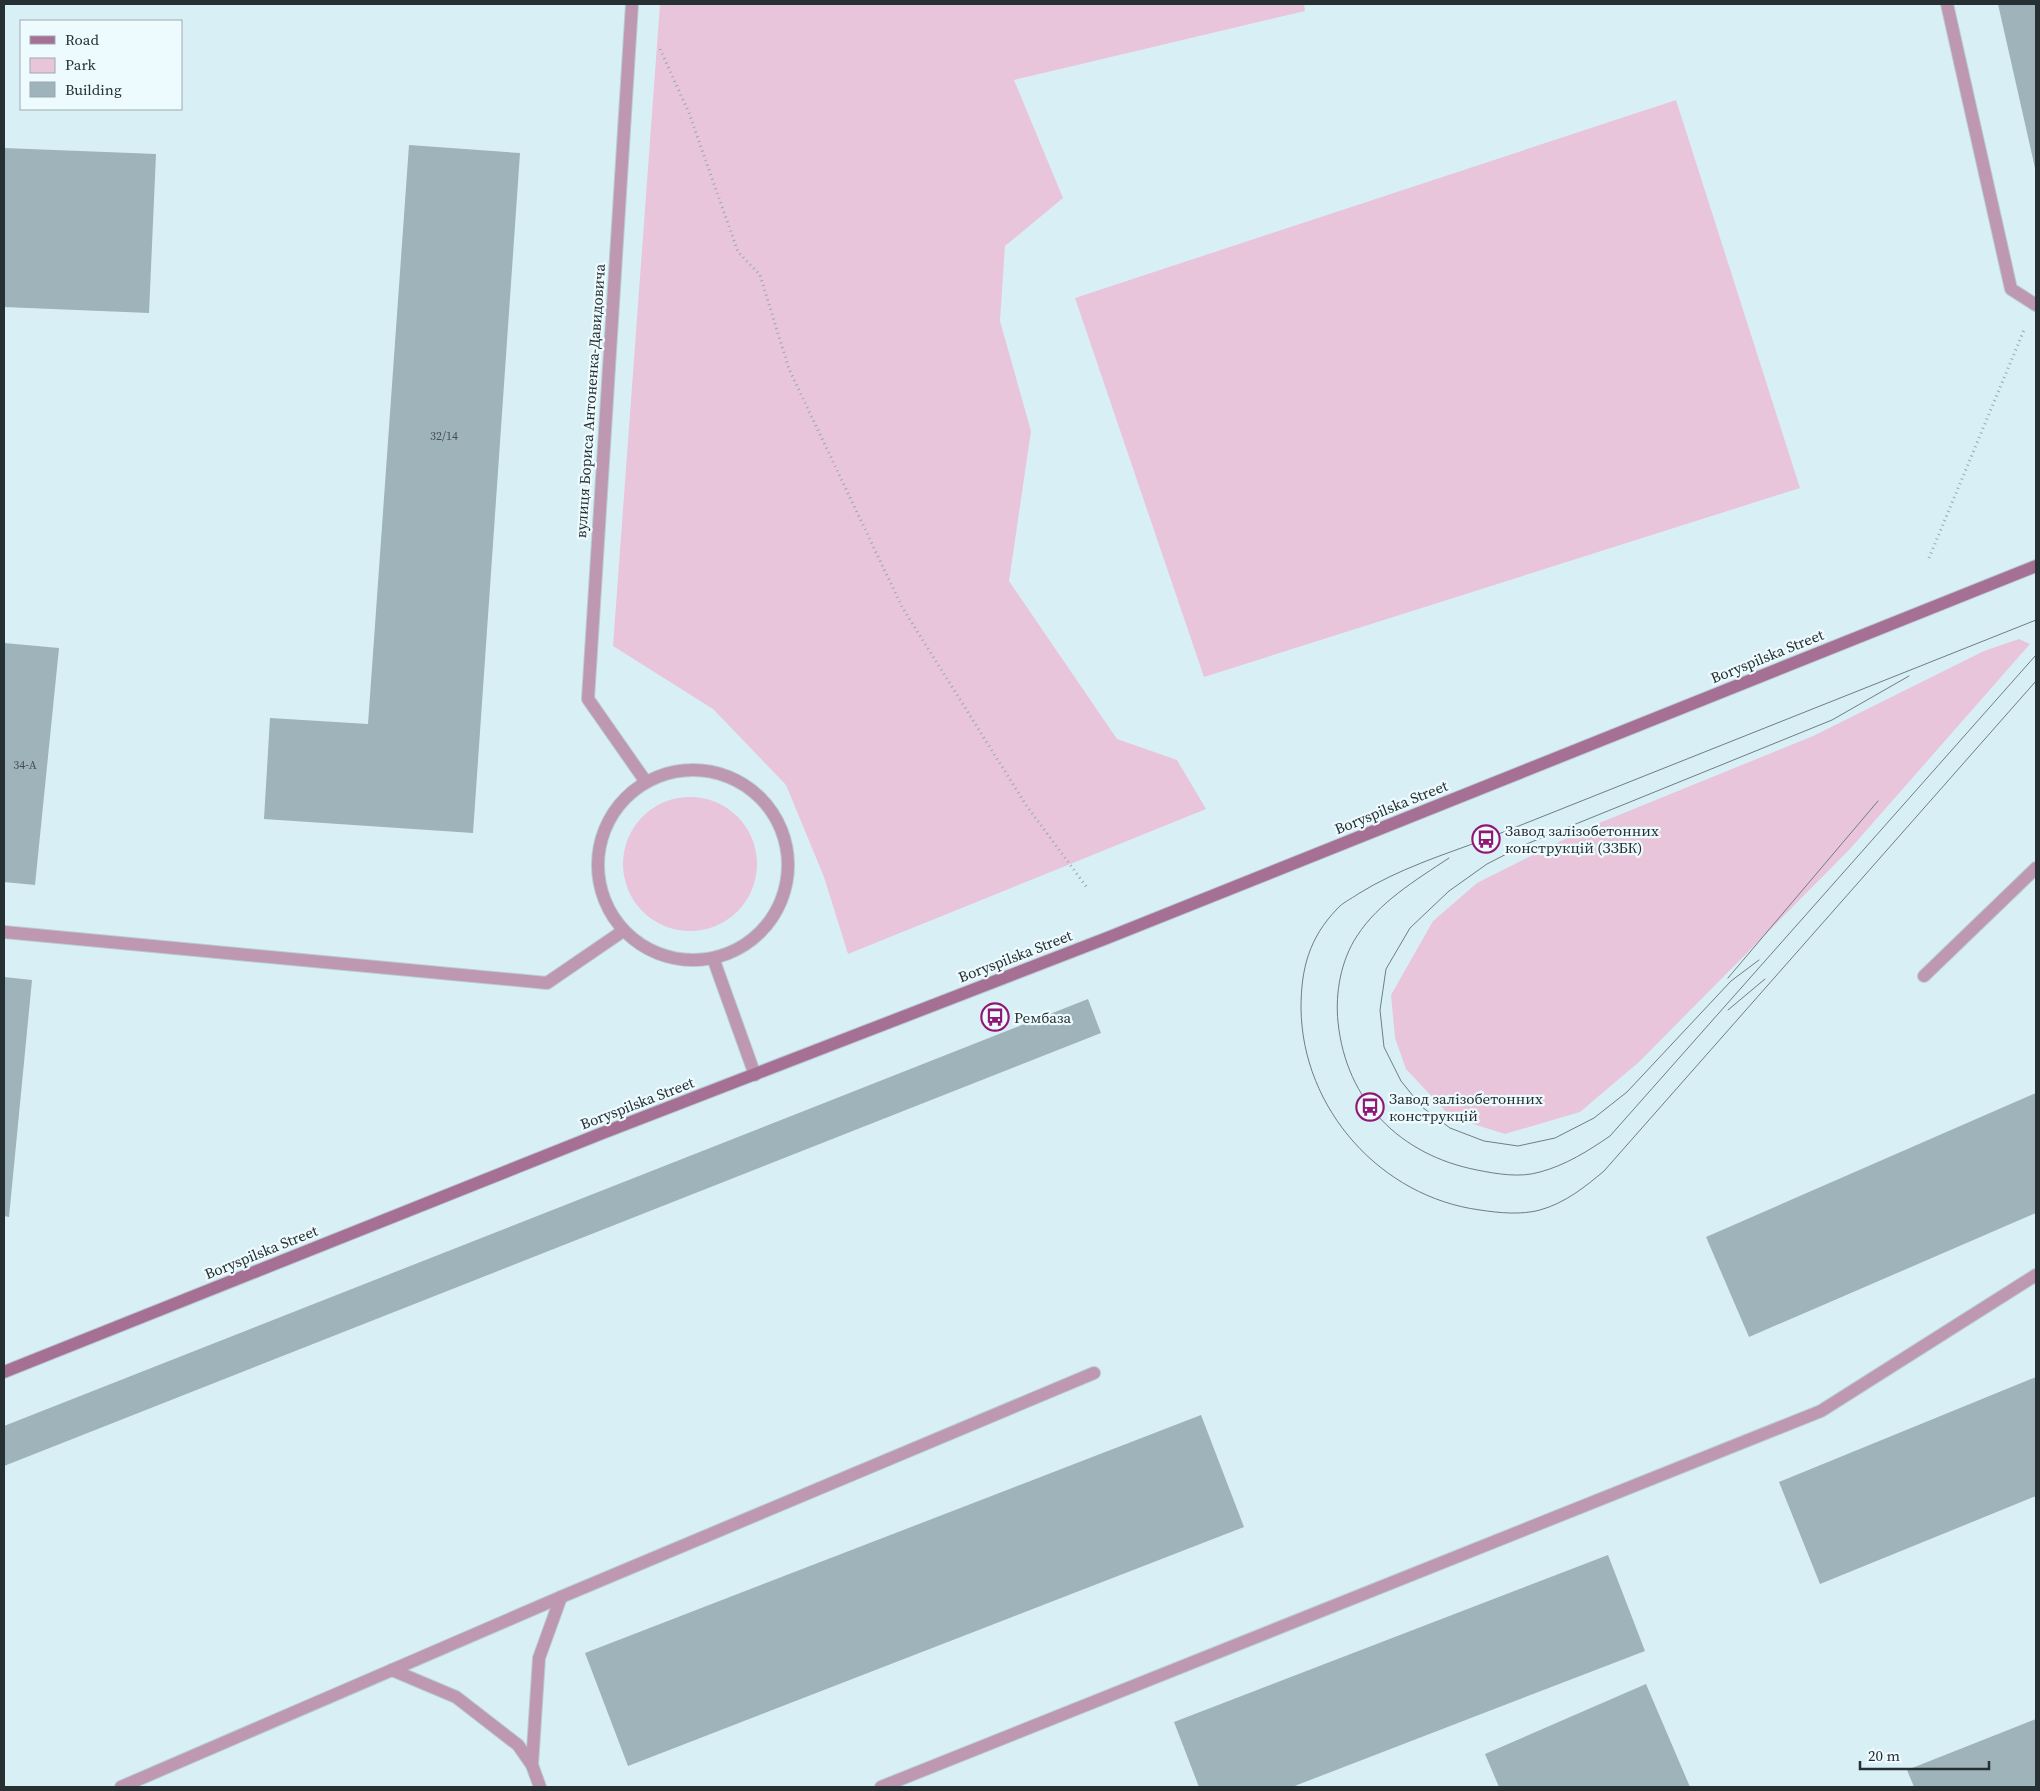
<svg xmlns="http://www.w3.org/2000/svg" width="2040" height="1791" font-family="'Source Serif 4',serif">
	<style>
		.green { fill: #e9c5dc }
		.building { fill: #9eb3ba }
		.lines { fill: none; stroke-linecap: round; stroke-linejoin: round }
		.service-casing { stroke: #b9ccd3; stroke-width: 14 }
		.minor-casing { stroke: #b9ccd3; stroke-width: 14 }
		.secondary-casing { stroke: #b9ccd3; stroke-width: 14 }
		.path { stroke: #97a9ae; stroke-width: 3; stroke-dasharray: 1 4; stroke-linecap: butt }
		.service { stroke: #be98b0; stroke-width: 12 }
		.minor { stroke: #be98b0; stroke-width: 12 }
		.secondary { stroke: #a57094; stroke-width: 12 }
		.tram { stroke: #6f7e82; stroke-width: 1 }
		.labels { text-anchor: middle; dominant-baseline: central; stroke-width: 4.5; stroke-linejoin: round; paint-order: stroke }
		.number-label { font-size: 12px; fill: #445054 }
		.street-label { font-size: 15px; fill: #262f32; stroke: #edfbff }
		.poi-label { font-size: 15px; fill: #262f32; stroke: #edfbff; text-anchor: start }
	</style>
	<rect width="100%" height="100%" fill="#d9eff6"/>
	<g class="green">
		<polygon points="660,4 1304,4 1305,11 1014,80 1063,198 1005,246 1000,321 1031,431 1009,581 1117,739 1177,760 1206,809 848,954 824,877 786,785 713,709 613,646"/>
		<polygon points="1676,100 1800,488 1204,677 1075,298"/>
		<polygon points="2019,639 2030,644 1850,849 1639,1062 1580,1112 1505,1134 1451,1117 1406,1069 1395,1038 1391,995 1433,921 1477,883 1587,828 1813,736 1984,651"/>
		<circle cx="690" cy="864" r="67"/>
	</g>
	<g class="building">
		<polygon points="1998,4 2036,4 2036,168 2035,168"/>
		<polygon points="409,145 520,153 473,833 264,819 270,718 368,724"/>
		<polygon points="4,148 156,154 149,313 4,307"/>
		<polygon points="4,643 59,648 35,885 4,882"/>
		<polygon points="4,977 32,980 9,1217 4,1216"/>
		<polygon points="1088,999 1101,1033 4,1466 4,1426"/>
		<polygon points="2036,1093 2036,1213 1749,1337 1706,1237"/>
		<polygon points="2036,1377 2036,1496 1820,1584 1779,1482"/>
		<polygon points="1201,1415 1244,1527 628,1766 585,1653"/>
		<polygon points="1608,1555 1645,1651 1292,1787 1199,1787 1174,1722"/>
		<polygon points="1646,1684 1690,1787 1499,1787 1485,1754"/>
		<polygon points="2036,1719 2036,1787 1914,1787 1907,1770"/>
	</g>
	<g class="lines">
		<g class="service-casing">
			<g id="service">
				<polyline points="1947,4 2011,289 2036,305"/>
				<polyline points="4,932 547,983 623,931"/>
				<polyline points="1924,976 2036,868"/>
				<polyline points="392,1670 456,1697 518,1745 532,1765"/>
				<polyline points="121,1787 561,1597 1094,1373"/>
				<polyline points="540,1787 532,1765 539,1658 561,1597"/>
				<polyline points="881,1787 1821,1411 2036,1275"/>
			</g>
		</g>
		<g class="minor-casing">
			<g id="minor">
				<polyline points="632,4 588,699 646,782"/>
				<circle cx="693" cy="865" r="95"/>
				<polyline points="713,958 755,1075"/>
			</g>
		</g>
		<g class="secondary-casing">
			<polyline id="secondary" points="4,1372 600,1134 1107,938 2036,566"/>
		</g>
		<g class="path">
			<polyline points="660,49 689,113 738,252 760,275 789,369 902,607 1026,805 1088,889"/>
			<polyline points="1929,558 2024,330"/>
		</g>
		<use href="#service" class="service"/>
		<use href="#minor" class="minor"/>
		<use href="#secondary" class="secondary"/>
		<g class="tram">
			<path d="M2036,620L1486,839C1443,855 1398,869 1358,894C1351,899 1342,903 1337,909C1309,938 1301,969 1301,1008C1302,1109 1381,1197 1480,1210C1499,1213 1522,1215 1540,1210C1565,1203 1585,1187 1604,1171L2036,681"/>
			<path d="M1449,858C1416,880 1379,902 1357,936C1341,960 1335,993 1338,1022C1346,1101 1400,1155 1477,1170C1497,1174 1520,1178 1540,1172C1566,1165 1588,1151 1610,1136L2036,655"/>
			<polyline points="1759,960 1731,981 1627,1092 1594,1118 1555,1138 1518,1146 1484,1141 1450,1128 1422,1107 1401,1081 1384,1047 1380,1010 1386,969 1410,928 1449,891 1487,864 1524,845 1832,720 1909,676"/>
			<polyline points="1728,978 1878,801"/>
			<polyline points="1728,1010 1765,979"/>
		</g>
	</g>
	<defs>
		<g id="bus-ring" transform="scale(1.4375)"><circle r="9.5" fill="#edfbff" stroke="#911775" stroke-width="1.5"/><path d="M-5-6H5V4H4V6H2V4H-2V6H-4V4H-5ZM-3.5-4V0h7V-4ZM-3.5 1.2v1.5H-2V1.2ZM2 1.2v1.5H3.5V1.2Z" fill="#911775"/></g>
	</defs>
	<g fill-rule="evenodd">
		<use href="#bus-ring" x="1486" y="839"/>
		<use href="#bus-ring" x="995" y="1017"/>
		<use href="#bus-ring" x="1370" y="1107"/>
	</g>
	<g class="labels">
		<g class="number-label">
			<text x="444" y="436">32/14</text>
			<text x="25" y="765">34-А</text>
		</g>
		<g class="street-label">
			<text transform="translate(590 401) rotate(-86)">вулиця Бориса Антоненка-Давидовича</text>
			<text transform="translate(1767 656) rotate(-22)">Boryspilska Street</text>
			<text transform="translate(1391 807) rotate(-22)">Boryspilska Street</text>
			<text transform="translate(1015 956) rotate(-21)">Boryspilska Street</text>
			<text transform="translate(637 1103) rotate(-21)">Boryspilska Street</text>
			<text transform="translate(261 1252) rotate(-22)">Boryspilska Street</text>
		</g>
		<g class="poi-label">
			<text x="1505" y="830">Завод залізобетонних<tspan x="1505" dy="17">конструкцій (ЗЗБК)</tspan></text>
			<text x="1014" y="1017">Рембаза</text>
			<text x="1389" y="1098">Завод залізобетонних<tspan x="1389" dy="17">конструкцій</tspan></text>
		</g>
	</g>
	<rect width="2040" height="1791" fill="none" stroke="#262f32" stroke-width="10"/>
	<rect x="20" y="20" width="162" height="90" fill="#edfbff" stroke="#9da9ad"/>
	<rect x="30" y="36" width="25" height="8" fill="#a57094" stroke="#9da9ad"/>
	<text x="65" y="45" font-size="15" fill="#262f32">Road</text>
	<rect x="30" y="58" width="25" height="15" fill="#e9c5dc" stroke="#9da9ad"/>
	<text x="65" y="70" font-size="15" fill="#262f32">Park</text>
	<rect x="30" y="82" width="25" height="15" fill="#9eb3ba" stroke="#9da9ad"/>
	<text x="65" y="95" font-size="15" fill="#262f32">Building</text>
	<path d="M1860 1761v8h129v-8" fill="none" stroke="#262f32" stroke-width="2.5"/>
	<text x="1868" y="1761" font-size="15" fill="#262f32" stroke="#edfbff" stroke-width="4" paint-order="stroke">20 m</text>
</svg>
